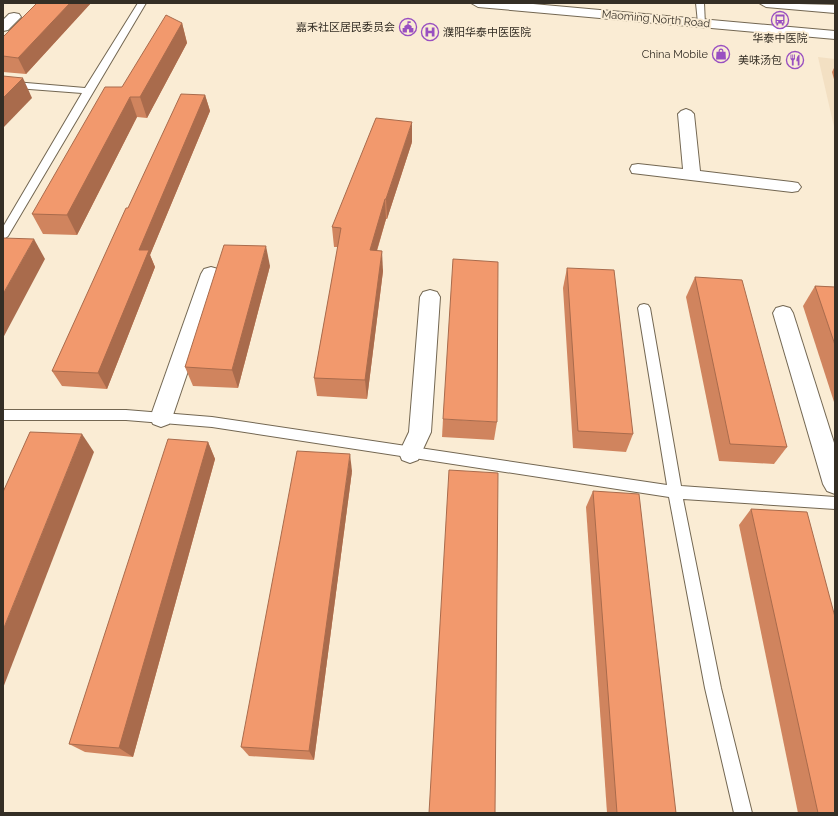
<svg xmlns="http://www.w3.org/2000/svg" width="838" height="816" font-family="Raleway,'Noto Sans SC',sans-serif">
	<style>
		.built { fill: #f3e0c3 }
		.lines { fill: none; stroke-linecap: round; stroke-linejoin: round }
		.service-casing { stroke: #736752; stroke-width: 2 }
		.minor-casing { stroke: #736752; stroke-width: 2 }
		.tertiary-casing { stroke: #736752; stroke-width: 2 }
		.service { fill: #fff; fill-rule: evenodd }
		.minor { fill: #fff; fill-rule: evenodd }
		.tertiary { fill: #fff; fill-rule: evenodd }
		.wall { fill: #d0845e }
		.shaded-wall { fill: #a96b4c }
		.building { fill: #f2996d; stroke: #a96b4c }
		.labels { text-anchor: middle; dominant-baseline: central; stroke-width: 4; stroke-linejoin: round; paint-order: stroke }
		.far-street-label { font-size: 11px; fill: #342e25; stroke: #faecd4 }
		.far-poi-label { font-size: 11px; fill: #342e25; stroke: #faecd4; text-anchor: end }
	</style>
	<rect width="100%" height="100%" fill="#faecd4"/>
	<polygon class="built" points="818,57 835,59 835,131"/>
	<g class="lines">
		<g class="service-casing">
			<g id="service">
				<polygon points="138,3 146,3 8,236 3,240 3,227 82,93 3,87 3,81 85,88"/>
				<polygon points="696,3 704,3 705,25 698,23"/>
				<polygon points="644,304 648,305 650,308 681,486 835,497 835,509 683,499 721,688 752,813 734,813 705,688 669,497 212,427 126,420 3,420 3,410 126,410 212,417 667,485 638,308 640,305"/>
			</g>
		</g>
		<g class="minor-casing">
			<g id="minor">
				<polygon points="759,3 835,5 835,13 766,7"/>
				<polygon points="14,13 19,14 21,17 8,30 3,31 3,20 9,14"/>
				<polygon points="686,109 691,111 694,114 700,171 792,182 798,183 801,187 798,191 792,192 632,173 630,169 632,165 638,164 683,169 678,114 681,111"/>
				<polygon points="211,267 218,269 221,274 172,418 169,424 161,427 153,424 150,418 201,274 204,269"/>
				<polygon points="430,290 437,292 440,297 431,432 418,460 410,463 402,460 399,453 409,432 420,297 423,292"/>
				<polygon points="783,306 790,308 793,313 835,446 835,494 827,491 823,484 773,313 776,308"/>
			</g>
		</g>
		<g class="tertiary-casing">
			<polygon id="tertiary" points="471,3 522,3 835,31 835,39 478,7"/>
		</g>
		<use href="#service" class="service"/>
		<use href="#minor" class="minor"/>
		<use href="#tertiary" class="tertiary"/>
	</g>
	<g class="wall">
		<polygon points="37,3 91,3 26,74 3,72 3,37"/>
		<polygon points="182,23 187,43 147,118 137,117 77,235 43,234 32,214 122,87"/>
		<polygon points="835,66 835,83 832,72"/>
		<polygon points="205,95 210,111 150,255 155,267 107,389 62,386 52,371 128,208"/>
		<polygon points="412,142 387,219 386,219 377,251 383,271 367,399 317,396 314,378 338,247 334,247 332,227"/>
		<polygon points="270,266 238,388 193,386 185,367"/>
		<polygon points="567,268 633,434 626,452 573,448 563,288"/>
		<polygon points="695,277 787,447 774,464 719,461 686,297"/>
		<polygon points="815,286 835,287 835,405 803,306"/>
		<polygon points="443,419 497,422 494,440 442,437"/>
		<polygon points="208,442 215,459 133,757 85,752 69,744"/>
		<polygon points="352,471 314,760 249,756 241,747"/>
		<polygon points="593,491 676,813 607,813 586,507"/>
		<polygon points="751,509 835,813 798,813 739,525"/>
	</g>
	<g class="shaded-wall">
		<polygon points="70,3 91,3 26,74 18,58"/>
		<polygon points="182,23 187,43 147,118 140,97"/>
		<polygon points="23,78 32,98 3,128 3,98"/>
		<polygon points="205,95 210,111 150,255 155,267 107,389 98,373 139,250"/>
		<polygon points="130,97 137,117 77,235 67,215"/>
		<polygon points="412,122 412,142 387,219 386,199"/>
		<polygon points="385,199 386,219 371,270 370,250"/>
		<polygon points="34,239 45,259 3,338 3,294"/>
		<polygon points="266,246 270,266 238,388 232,370"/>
		<polygon points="382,251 383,271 367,399 365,380"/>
		<polygon points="82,434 94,452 3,688 3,630"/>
		<polygon points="208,442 215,459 133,757 119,748"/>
		<polygon points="350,454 352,471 314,760 309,751"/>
	</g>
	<g class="building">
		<polygon points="37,3 70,3 18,58 3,56 3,37"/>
		<polygon points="166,15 182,23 140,97 130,97 67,215 32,214 105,87 122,87"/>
		<polygon points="3,76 23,78 3,98"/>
		<polygon points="181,94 205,95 139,250 149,250 98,373 52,371 126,208 128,208"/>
		<polygon points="376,118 412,122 386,199 385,199 370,250 382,251 365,380 314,378 341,228 332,227"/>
		<polygon points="3,238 34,239 3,294"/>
		<polygon points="224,245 266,246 232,370 185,367"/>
		<polygon points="453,259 498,262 497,422 443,419"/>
		<polygon points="567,268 614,270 633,434 578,431"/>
		<polygon points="695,277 742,280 787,447 730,444"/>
		<polygon points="815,286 835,287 835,345"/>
		<polygon points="30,432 82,434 3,630 3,492"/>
		<polygon points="168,439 208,442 119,748 69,744"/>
		<polygon points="297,451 350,454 309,751 241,747"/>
		<polygon points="449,470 498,473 495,813 429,813"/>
		<polygon points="593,491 639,494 676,813 617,813"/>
		<polygon points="751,509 807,512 835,617 835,813 818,813"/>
	</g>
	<defs>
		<g id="bus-ring" transform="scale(0.9)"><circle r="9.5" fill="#faecd4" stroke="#994fc1" stroke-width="1.5"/><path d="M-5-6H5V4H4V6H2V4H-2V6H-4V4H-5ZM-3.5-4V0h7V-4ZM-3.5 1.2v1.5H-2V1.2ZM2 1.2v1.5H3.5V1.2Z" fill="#994fc1"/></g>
		<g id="civic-ring" transform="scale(0.9)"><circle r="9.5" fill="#faecd4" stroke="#994fc1" stroke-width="1.5"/><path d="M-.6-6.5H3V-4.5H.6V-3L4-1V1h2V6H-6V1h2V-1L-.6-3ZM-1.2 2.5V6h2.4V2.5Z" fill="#994fc1"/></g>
		<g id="hospital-ring" transform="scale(0.9)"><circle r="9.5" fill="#faecd4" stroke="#994fc1" stroke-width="1.5"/><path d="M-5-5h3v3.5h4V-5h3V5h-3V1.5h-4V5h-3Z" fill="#994fc1"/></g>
		<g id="shop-ring" transform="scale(0.9)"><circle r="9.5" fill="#faecd4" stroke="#994fc1" stroke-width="1.5"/><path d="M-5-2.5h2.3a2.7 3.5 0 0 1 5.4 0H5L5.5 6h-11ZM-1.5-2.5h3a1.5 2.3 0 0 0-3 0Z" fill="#994fc1"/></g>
		<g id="restaurant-ring" transform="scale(0.9)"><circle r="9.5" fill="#faecd4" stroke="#994fc1" stroke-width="1.5"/><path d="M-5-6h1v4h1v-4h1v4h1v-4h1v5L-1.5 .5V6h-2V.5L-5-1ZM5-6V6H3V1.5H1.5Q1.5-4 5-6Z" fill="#994fc1"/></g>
	</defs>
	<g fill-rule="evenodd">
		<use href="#bus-ring" x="780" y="20"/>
		<use href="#civic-ring" x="408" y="27"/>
		<use href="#hospital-ring" x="430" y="32"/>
		<use href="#shop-ring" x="721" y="54"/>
		<use href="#restaurant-ring" x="795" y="60"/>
	</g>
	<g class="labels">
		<g class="far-street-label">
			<text transform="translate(656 19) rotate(5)">Maoming North Road</text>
		</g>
		<g class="far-poi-label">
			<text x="395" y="27">嘉禾社区居民委员会</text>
			<text x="443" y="32" text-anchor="start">濮阳华泰中医医院</text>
			<text x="780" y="38" text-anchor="middle">华泰中医院</text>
			<text x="708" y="54">China Mobile</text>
			<text x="782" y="60">美味汤包</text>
		</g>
	</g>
	<rect width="838" height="816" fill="none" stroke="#342e25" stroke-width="8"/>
</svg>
